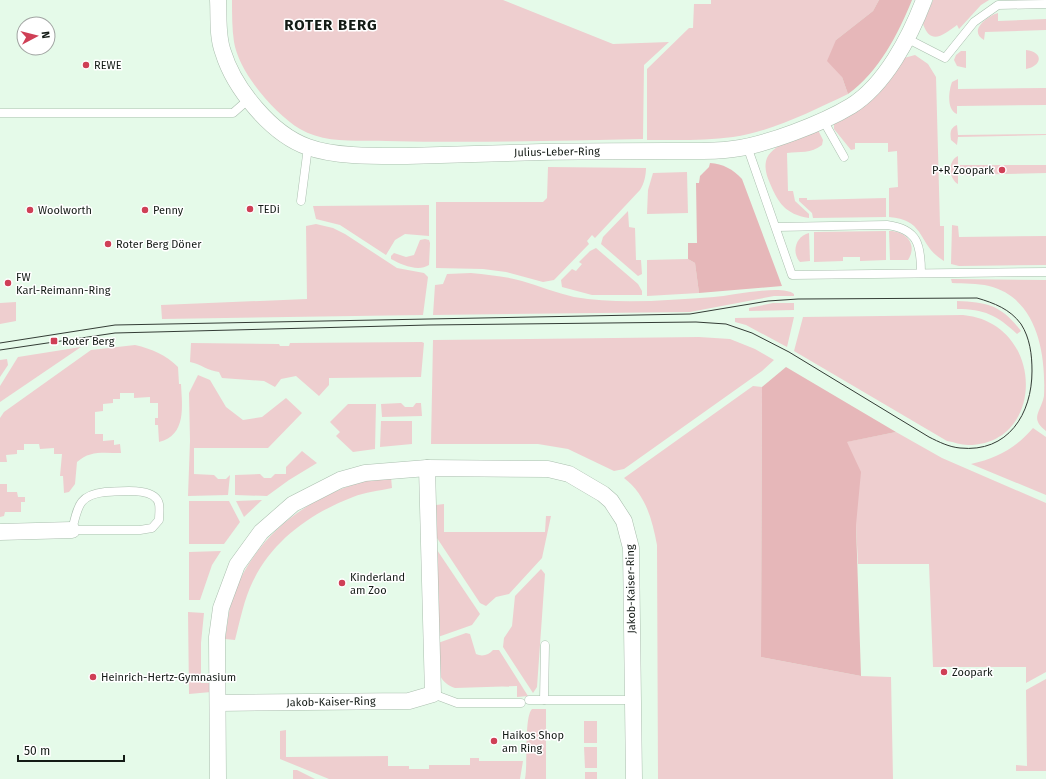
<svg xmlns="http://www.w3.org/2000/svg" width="1046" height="779" font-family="'Fira Sans',sans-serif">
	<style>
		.green { fill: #eececf }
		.forest { fill: #e6b7b9 }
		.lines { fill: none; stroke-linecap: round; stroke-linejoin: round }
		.lane-casing { stroke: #abbfaf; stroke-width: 9 }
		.street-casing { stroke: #abbfaf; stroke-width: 17 }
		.lane { stroke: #fff; stroke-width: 8 }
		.street { stroke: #fff; stroke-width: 16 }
		.tram { stroke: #333c35; stroke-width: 1 }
		.poi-dot { fill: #cf3f56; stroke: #fff; stroke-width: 1.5 }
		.labels { text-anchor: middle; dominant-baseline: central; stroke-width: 3; stroke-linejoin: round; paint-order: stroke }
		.poi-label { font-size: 11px; fill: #141b16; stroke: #fff; text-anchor: start }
		.street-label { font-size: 11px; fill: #141b16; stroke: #fff }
		.district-label { font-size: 15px; font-weight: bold; letter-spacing: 1px; fill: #141b16; stroke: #fff }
	</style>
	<rect width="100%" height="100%" fill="#e5fae9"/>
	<g class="green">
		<path d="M232,0H503L613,44L669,42L644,65L643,139C558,141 472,143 386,141C359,140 325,144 300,129C275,114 239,73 234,42C232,29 232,14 232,0Z"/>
		<path d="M711,0H879L873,11L836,40L842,77L848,94C812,111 773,131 733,137C705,141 675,140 647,140V69L689,28H693L694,4H711Z"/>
		<path d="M933,0H989L981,5L959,29L957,25C943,35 931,46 923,24Z"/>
		<path d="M998,13V21L1046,19V30L985,32L984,40C968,31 987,16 998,13Z"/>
		<path d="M1026,50C1044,52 1042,66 1026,69Z"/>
		<polygon points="961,51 966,51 966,68 957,66 954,60 956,55"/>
		<path d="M915,55L928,64L936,77L940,226H944V261C917,245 927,220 889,217V188L898,187L897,151L888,152V143H855V149L851,150L834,129V123L904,58Z"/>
		<path d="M958,79V89L1046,88V105L957,106V114C946,110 949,90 952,82Z"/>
		<path d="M957,125L958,135L1046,134V135L958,137L957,145L951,140C950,133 950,128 957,125Z"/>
		<path d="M818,130L823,140L822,145C811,154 800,151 787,153L788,191H793L795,201L809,214V218C785,214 778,203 769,181C766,174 764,165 767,158C775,142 803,136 818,130Z"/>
		<path d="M958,156V165H1046V173L958,175V184C949,179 947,161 958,156Z"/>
		<path d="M548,167L646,168C646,175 644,184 640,190L595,238L592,235L587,241L589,244L554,280L543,282L506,272L483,269L436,268V202H543L547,198Z"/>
		<polygon points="687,172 688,213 647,214 648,190 653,173"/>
		<polygon points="799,198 807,198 807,200 886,198 886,217 813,218 812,213 799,201"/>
		<polygon points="429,205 429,236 405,234 395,240 386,255 340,225 316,219 313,206"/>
		<polygon points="628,211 629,227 635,228 636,260 641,260 642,274 638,276 601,244 603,237"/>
		<polygon points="316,224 333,228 345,234 397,268 424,273 428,277 423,315 162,319 161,305 307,299 306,226"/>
		<polygon points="952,225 958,226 959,237 1046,236 1046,265 959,266 951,264"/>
		<polygon points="886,231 886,260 860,261 860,257 843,257 843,261 814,262 814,232"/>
		<path d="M889,231C906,231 918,244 908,260H890Z"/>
		<path d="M809,233L810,261L800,262C791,252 796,236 809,233Z"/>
		<path d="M425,239L429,240L430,243L429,265C418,272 402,265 391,259V256L394,253L406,257L414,255L420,240Z"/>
		<polygon points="596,248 638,284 642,291 642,295 592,295 562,287 561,280 572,269 576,271 582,264 579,262 590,251"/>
		<polygon points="688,259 695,263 699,293 647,296 647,260"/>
		<path d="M471,273C489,275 505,276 522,281C539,286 557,293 574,297C620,305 668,300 714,297C731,296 782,284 794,294V296H774L690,312L433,315L435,285L443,284L447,274Z"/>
		<path d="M951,279L1046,280V431C1029,418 1041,412 1044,396C1046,353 1037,298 989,286C977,283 964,284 952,283Z"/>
		<path d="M957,301C988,302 1002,306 1021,331L1017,334C997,315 984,309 957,309Z"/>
		<polygon points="16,302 16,321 0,324 0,303"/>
		<polygon points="773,303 794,303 794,310 749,311 749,308"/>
		<path d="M963,315C1046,323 1046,445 968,445C961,445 954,442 947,441L794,351L803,317Z"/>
		<polygon points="794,317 787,347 746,325 735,322 735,318"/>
		<polygon points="699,337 730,339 755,349 774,360 762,371 624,469 614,471 568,449 538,444 431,444 433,340"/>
		<path d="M422,342L424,343L421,377L329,378V385L319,396L296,376L281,379L275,387L264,381L222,378L219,372C208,371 201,364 190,362L191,343L279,344L280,346H289L290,343Z"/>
		<path d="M135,345C152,349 166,355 178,367L179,384H181C182,406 187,435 159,442L158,425H155V418H158V403H150V397L134,398V393H120V399H113V403L103,404V411L95,412V434H103V441L114,440V445L120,444L121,453C104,453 90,450 77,462L75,484L69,492L64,493L63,476H60L62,454H54V448L40,449L39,444H24V450H17V454L6,455L7,462H0V418L4,412L91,350Z"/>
		<polygon points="81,347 0,402 0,386 18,357"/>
		<polygon points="7,359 8,365 0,377 0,360"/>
		<polygon points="198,375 210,380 226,407 243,420 262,417 286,398 302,413 268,448 194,448 194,474 214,475 218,479 226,479 230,475 228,495 188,496 190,441 189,393"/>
		<path d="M753,386L762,387L761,657L861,676L891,677L893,779H658L657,545C652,519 646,495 624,478Z"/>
		<polygon points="401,403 405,407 413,407 416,403 421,403 422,416 382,417 381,404"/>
		<polygon points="348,404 376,404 375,449 353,452 336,436 340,432 330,422"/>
		<polygon points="381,421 412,421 412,444 380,447"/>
		<path d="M1033,428L1046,437V495L971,464C997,458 1016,448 1033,428Z"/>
		<polygon points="896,432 942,458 1046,503 1046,672 1026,683 1026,667 933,667 929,564 858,564 856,525 846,442"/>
		<polygon points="302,451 317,463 289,480 267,496 235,495 235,475 260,474 264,478 271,478 275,474 286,474 286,467"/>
		<path d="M391,477L392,488C379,491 365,492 353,497C311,513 273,540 253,581C244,599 240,621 235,640L225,639C227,628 228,615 231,603C249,543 300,501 358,483C368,480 380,479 391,477Z"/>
		<polygon points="0,484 7,484 7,492 17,492 18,497 25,497 25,502 21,502 21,512 5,512 4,516 0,517"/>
		<polygon points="262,500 244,517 236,501"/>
		<polygon points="189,501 229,501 240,522 224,544 189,544"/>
		<polygon points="444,504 444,532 545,532 546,516 551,516 542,558 509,594 496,597 486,606 480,603 437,538 436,505"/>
		<polygon points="437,550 480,614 472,625 438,637"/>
		<polygon points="221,551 212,565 200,600 189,600 189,552"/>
		<polygon points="541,569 545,574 537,687 533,693 503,647 504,638 512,626 515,596"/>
		<polygon points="188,612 204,613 201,643 201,683 211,683 211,692 189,694"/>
		<path d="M466,633L470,634L476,654C482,657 489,655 493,650H499L528,696L517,697V686L455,688C434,681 438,662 438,643Z"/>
		<polygon points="1046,679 1046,771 1016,771 1016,765 1027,766 1026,690"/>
		<path d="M532,709H546V779H525C528,764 524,717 532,709Z"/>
		<rect x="584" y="721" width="13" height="22"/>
		<polygon points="286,730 286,757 388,756 388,766 409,766 409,769 429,769 429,765 470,765 470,758 479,758 479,761 523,761 520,779 329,779 280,759 280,731"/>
		<polygon points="584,747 597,747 597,768 585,768"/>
		<polygon points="293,770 297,770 315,779 293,779"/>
		<rect x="585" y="772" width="12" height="7"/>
	</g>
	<g class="forest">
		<path d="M879,0H912C898,34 879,72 848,94L842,77L827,61L836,40L873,11Z"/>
		<path d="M710,163C723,164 733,169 742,179L782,286L699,293L695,263L688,259V243H697L696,183H699L700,176L709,167Z"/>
		<polygon points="786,367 896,432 847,442 861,472 856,525 861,676 761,657 762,387"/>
	</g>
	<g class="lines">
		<g class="lane-casing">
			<g id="lane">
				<polyline points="906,38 945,58 974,22 998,5 1046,4"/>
				<polyline points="0,113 233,113 249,99"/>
				<polyline points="823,120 844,157"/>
				<polyline points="747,146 792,275 1046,272"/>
				<polyline points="301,201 308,147"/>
				<path d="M776,227L887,225C918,229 921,245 921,273"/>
				<path d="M105,492C119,492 155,486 159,504C160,509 159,515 159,520L152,528L140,530H72C78,507 78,495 105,492Z"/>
				<polyline points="433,694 457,703 521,703"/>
				<polyline points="529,700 633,700"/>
				<polyline points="544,700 545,645"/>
			</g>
		</g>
		<g class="street-casing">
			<g id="street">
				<path d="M218,0C219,17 217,36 223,52C234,88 271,134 308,147C335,157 378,156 407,156C452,155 497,153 542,152C584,151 626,151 668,151C689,151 712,152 733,149C766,145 823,123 851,106C885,85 910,37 924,0"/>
				<polyline points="0,532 72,530"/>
				<polyline points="218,703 409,701 433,694 427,468"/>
				<polyline points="218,779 217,637 221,608 237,565 261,532 293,504 340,480 365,473 427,468 548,469 569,474 603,494 611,501 624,521 631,548 634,779"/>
			</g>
		</g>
		<use href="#lane" class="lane"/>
		<use href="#street" class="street"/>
		<path class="tram" d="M0,343L115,325L690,314L768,301L798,299L977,298C994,303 1010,309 1021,324C1030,338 1032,355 1032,371C1032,414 1008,453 960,448C949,447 939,442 929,437L789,352L752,333L726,324L696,322L429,325L115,333L0,350"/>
	</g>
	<g class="poi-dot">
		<circle cx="86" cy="65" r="4"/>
		<circle cx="1002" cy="170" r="4"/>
		<circle cx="250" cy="209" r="4"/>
		<circle cx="30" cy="210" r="4"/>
		<circle cx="145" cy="210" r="4"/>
		<circle cx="108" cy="244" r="4"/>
		<circle cx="8" cy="283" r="4"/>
		<rect x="50" y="337" width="8" height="8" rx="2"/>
		<circle cx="342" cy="583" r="4"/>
		<circle cx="944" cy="672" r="4"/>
		<circle cx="93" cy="677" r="4"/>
		<circle cx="494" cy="741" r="4"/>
	</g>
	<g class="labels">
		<g class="poi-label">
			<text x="94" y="65">REWE</text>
			<text x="994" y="170" text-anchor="end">P+R Zoopark</text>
			<text x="258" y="209">TEDi</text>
			<text x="38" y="210">Woolworth</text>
			<text x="153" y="210">Penny</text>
			<text x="116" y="244">Roter Berg Döner</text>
			<text x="16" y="277">FW<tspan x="16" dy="13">Karl-Reimann-Ring</tspan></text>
			<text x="62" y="341">Roter Berg</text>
			<text x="350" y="577">Kinderland<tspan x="350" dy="13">am Zoo</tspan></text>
			<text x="952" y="672">Zoopark</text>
			<text x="101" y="677">Heinrich-Hertz-Gymnasium</text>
			<text x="502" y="735">Haikos Shop<tspan x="502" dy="13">am Ring</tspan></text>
		</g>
		<g class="street-label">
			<text transform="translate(557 152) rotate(-1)">Julius-Leber-Ring</text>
			<text transform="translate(631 589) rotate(-91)">Jakob-Kaiser-Ring</text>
			<text transform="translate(331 702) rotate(-1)">Jakob-Kaiser-Ring</text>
		</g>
		<g class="district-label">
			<text x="331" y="25">ROTER BERG</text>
		</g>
	</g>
	<g transform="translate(36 36) rotate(83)"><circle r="19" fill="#ffffff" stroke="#a1a4a2"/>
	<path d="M0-3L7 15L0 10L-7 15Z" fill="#cf3f56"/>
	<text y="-6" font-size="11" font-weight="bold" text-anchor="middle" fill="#141b16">N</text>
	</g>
	<path d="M18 755v6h106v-6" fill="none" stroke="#141b16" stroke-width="2"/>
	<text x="24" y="755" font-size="12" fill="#141b16" stroke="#ffffff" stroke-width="3" paint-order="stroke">50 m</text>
</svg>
